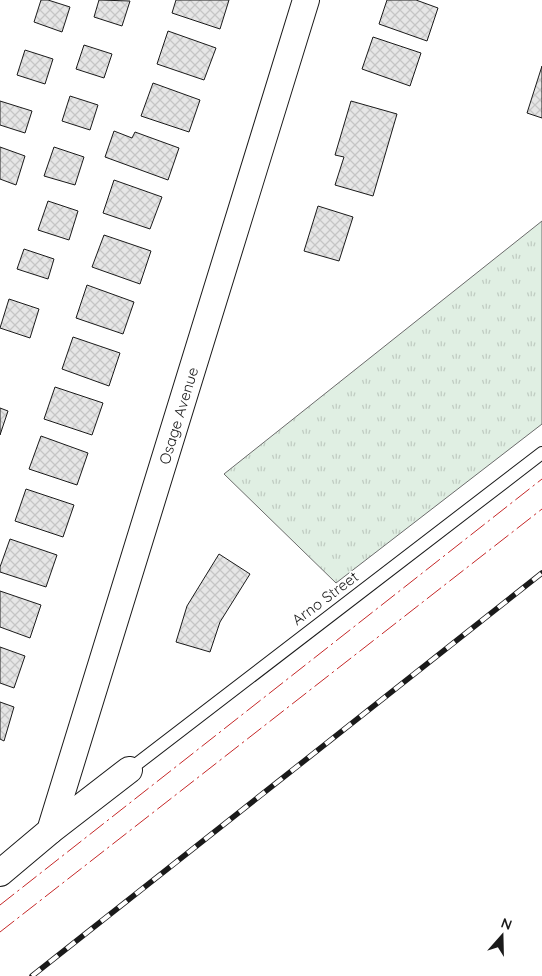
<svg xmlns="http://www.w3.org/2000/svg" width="542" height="976" font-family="Quicksand,sans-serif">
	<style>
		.grass { fill: url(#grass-tufts); stroke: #6a6a6a }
		.building { fill: url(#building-cross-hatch); stroke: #1a1a1a }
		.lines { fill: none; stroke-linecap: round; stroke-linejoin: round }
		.lane-casing { stroke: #1a1a1a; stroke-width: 14 }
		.street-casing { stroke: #1a1a1a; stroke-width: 28 }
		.lane { stroke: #fff; stroke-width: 12 }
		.street { stroke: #fff; stroke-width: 26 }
		.rail-casing { stroke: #1a1a1a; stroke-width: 5.5 }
		.rail { stroke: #fff; stroke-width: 4; stroke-dasharray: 11; stroke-linecap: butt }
		.power { stroke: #c62828; stroke-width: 1; stroke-dasharray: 18 4 2.5 4; stroke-linecap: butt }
		.labels { text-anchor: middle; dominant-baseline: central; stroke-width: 4; stroke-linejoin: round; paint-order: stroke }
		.street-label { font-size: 15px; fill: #1a1a1a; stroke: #fff }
	</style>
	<defs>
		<pattern id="grass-tufts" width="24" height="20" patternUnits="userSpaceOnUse" patternTransform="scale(1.25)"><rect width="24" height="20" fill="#e0efe3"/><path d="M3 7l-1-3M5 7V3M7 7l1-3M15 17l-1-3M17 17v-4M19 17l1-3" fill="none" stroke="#c0ccc2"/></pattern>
		<pattern id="building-cross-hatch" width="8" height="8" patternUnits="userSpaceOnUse" patternTransform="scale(1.25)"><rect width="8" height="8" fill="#e6e6e6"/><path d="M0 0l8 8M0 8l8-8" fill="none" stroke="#c5c5c5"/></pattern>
	</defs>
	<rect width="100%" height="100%" fill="#fff"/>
	<polygon class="grass" points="542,221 542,424 336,583 224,474"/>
	<g class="building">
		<polygon points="41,0 48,0 70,7 62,32 34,22"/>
		<polygon points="99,0 130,1 122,26 94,17"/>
		<polygon points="176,0 229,0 220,29 172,13"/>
		<polygon points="387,0 416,0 438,8 427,41 379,24"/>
		<polygon points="168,31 216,48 204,80 157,64"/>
		<polygon points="373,37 421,53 410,86 362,69"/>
		<polygon points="84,45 112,54 104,78 76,69"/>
		<polygon points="25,50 53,59 45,84 17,75"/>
		<polygon points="542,66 542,118 527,113"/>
		<polygon points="153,83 200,100 189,132 141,116"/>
		<polygon points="70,96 98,105 90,130 62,121"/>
		<polygon points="0,101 32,111 25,133 0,125"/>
		<polygon points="351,101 397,114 373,196 335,185 344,157 335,155"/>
		<polygon points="114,131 132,138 135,132 179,148 168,180 105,157"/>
		<polygon points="0,147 25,156 16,185 0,179"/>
		<polygon points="54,147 84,157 75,185 44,176"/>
		<polygon points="114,180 162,197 150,229 103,213"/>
		<polygon points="48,201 78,211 69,240 38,230"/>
		<polygon points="318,206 353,217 339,261 304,251"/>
		<polygon points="104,235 151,251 140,284 92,267"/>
		<polygon points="24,249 54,259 48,279 17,269"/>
		<polygon points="87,285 134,302 123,334 76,318"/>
		<polygon points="9,299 39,309 30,338 0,328"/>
		<polygon points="73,337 120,353 109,386 62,369"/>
		<polygon points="55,387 103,403 92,435 44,419"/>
		<polygon points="0,408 8,411 0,435"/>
		<polygon points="41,436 88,453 77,485 29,469"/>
		<polygon points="26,489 74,505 63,537 15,521"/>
		<polygon points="10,539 57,555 46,587 0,572 0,567"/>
		<polygon points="219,554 250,574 220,622 210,652 176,642 187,606"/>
		<polygon points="0,591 41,605 30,638 0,627"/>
		<polygon points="0,647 25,656 14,688 0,683"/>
		<polygon points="0,702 14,707 4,741 0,739"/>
	</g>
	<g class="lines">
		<g class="lane-casing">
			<polyline id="lane" points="129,770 542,453"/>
		</g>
		<g class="street-casing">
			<g id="street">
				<polyline points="50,831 129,770"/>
				<path id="s1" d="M0,873L50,831L306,0"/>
			</g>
		</g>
		<use href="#lane" class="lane"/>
		<use href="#street" class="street"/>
		<g class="rail-casing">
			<polyline id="rail" points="32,976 542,573"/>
		</g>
		<use href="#rail" class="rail"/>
		<g class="power">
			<polyline points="0,905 542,479"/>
			<polyline points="0,932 542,509"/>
		</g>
	</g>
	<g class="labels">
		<g class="street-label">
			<text stroke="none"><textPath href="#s1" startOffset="500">Osage Avenue</textPath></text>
			<text transform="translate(325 598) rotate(-37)">Arno Street</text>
		</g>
	</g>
	<g transform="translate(502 936) rotate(20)" stroke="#ffffff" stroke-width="4" paint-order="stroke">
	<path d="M0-4L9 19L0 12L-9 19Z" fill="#1a1a1a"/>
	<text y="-8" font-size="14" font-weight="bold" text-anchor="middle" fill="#1a1a1a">N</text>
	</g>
</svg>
